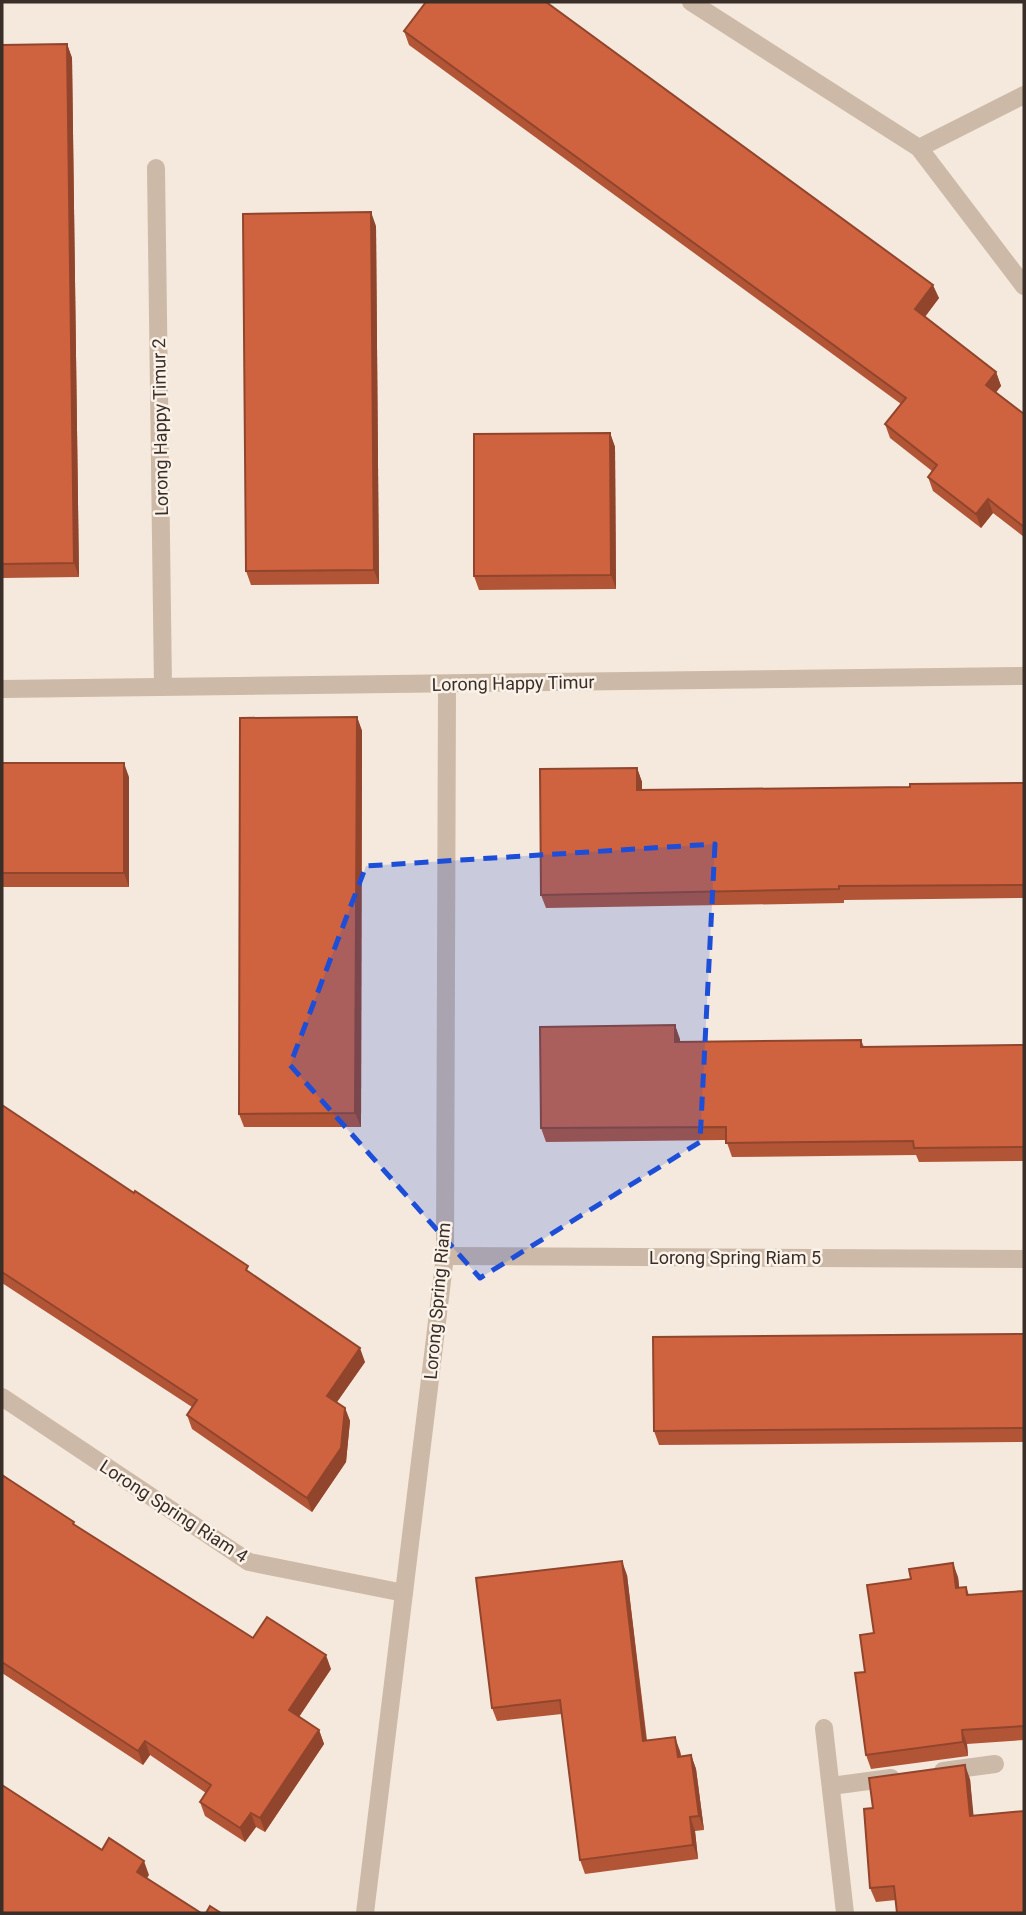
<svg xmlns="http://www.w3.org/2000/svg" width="1026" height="1915" font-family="Roboto,sans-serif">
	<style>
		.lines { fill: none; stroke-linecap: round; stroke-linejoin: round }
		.street { stroke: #cdb9a7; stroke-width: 18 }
		.wall { fill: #b25536 }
		.shaded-wall { fill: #91452c }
		.building { fill: #cf633f; stroke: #91452c; stroke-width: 2 }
		.marked { fill: #1d4ed8; fill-opacity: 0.2; stroke: #1d4ed8; stroke-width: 5; stroke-dasharray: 14 9; stroke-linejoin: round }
		.labels { text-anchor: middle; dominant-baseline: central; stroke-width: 5; stroke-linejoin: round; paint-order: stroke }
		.street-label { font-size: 18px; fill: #392e28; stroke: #fbf3e9 }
	</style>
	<rect width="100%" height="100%" fill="#f4e9dc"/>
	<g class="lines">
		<g class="street">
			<polyline points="691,2 919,148 1024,286"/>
			<polyline points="919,148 1024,95"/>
			<polyline points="156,168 163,687"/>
			<polyline points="2,689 1024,676"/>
			<polyline points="445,1256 1024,1259"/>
			<polyline points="2,1397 249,1562 404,1593"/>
			<polyline points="824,1728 845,1913"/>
			<polyline points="943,1771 995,1764"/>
			<polyline points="831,1786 891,1778"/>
			<polyline points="365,1913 445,1256 447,685"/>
		</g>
	</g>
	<g class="wall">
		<polygon points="404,31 939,298 925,317 996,372 1001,386 996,392 1024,414 1024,537 993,513 981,528 933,491 928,477 932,471 890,438 885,424 901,404 409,45"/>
		<polygon points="67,44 72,58 79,577 2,578 2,45"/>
		<polygon points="376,226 379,584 251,585 246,571"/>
		<polygon points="610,433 615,447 616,589 479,590 474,576"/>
		<polygon points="357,717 362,731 361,1127 244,1127 239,1114"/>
		<polygon points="2,763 129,777 129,887 2,887"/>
		<polygon points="637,768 642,782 642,790 910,787 1024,783 1024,898 844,900 844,903 546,908 541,895"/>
		<polygon points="675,1025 680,1042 861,1040 864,1047 1024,1045 1024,1161 919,1162 916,1155 732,1157 726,1140 546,1142 541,1128"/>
		<polygon points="2,1105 251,1273 365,1362 337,1402 345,1408 350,1421 346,1462 312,1512 192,1429 187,1415 192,1407 2,1283"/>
		<polygon points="1024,1334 1024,1442 659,1445 654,1431"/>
		<polygon points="2,1474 75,1525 253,1638 331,1669 299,1717 319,1730 324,1744 265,1832 256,1827 245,1842 205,1816 200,1802 206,1793 150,1755 143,1765 2,1673"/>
		<polygon points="627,1575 647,1740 680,1751 681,1756 691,1755 696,1769 704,1830 695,1831 698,1859 585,1874 580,1860 562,1714 497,1721 492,1708"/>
		<polygon points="958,1577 959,1588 966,1587 969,1595 1024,1591 1024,1740 967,1744 968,1756 871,1769 866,1755 865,1672 874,1633"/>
		<polygon points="970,1779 973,1816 896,1900 876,1902 870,1888 873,1808"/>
	</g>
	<g class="shaded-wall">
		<polygon points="67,44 72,58 79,577 74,563"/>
		<polygon points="371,212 376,226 379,584 374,570"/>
		<polygon points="933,285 939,298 920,323 915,309"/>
		<polygon points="996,372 1001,386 991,399 986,385"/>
		<polygon points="610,433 615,447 616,589 611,575"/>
		<polygon points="988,499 993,513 981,528 976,514"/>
		<polygon points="357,717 362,731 361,1127 355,1113"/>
		<polygon points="124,763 129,777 129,887 124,873"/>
		<polygon points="637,768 642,782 642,803 637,790"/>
		<polygon points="675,1025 680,1039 680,1056 675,1042"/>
		<polygon points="360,1348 365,1362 332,1409 327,1396"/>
		<polygon points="345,1408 350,1421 346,1462 312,1512 307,1498"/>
		<polygon points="622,1561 627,1575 648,1755 643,1741"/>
		<polygon points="953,1563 958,1577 961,1602 956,1588"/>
		<polygon points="326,1655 331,1669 294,1724 289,1710"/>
		<polygon points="319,1730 324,1744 265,1832 260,1818"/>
		<polygon points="962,1730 967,1744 968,1756 963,1742"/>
		<polygon points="675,1737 680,1751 683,1771 678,1757"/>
		<polygon points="145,1741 150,1755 143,1765 138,1751"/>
		<polygon points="691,1755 696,1769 704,1830 699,1816"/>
		<polygon points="965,1765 970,1779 975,1830 970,1816"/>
		<polygon points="251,1813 256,1827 245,1842 240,1828"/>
		<polygon points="690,1817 695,1831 698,1859 693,1845"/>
		<polygon points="144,1861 149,1875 142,1886 137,1872"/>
	</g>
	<g class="building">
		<polygon points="426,2 546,2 933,285 915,309 996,372 986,385 1024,414 1024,527 988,499 976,514 928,477 937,465 885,424 906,398 404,31"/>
		<polygon points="67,44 74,563 2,564 2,45"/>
		<polygon points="371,212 374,570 246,571 243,214"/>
		<polygon points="610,433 611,575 474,576 474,434"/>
		<polygon points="357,717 355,1113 239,1114 240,718"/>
		<rect x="2" y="763" width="122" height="110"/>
		<polygon points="637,768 637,790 910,787 910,784 1024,783 1024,885 839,886 839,889 541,895 540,769"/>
		<polygon points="675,1025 675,1042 861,1040 861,1047 1024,1045 1024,1147 914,1148 913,1141 726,1143 726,1127 541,1128 540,1027"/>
		<polygon points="2,1105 134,1193 135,1191 248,1266 246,1270 360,1348 327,1396 345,1408 341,1448 307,1498 187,1415 197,1400 2,1272"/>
		<polygon points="1024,1334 1024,1428 654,1431 653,1337"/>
		<polygon points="2,1475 74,1522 73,1524 253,1638 267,1617 326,1655 289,1710 319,1730 260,1818 251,1813 240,1828 200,1802 211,1785 145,1741 138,1751 2,1662"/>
		<polygon points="622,1561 643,1741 675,1737 678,1757 691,1755 699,1816 690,1817 693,1845 580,1860 560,1700 492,1708 476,1578"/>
		<polygon points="953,1563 956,1588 966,1587 967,1595 1024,1591 1024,1726 962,1730 963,1742 866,1755 855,1673 865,1672 860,1635 874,1633 867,1585 911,1579 909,1569"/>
		<polygon points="965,1765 970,1816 1024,1811 1024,1913 897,1913 894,1886 870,1888 864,1809 873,1808 869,1778"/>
		<polygon points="2,1785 102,1850 109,1838 144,1861 137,1872 201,1913 2,1913"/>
		<polygon points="210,1906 221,1913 206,1913"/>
	</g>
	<path class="marked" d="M715,844L700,1142L480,1278L290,1065L366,866Z"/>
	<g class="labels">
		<g class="street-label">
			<text transform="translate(160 427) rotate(-91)">Lorong Happy Timur 2</text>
			<text transform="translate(513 683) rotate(-1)">Lorong Happy Timur</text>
			<text x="735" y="1257">Lorong Spring Riam 5</text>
			<text transform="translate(437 1301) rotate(-85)">Lorong Spring Riam</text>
			<text transform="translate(174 1511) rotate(33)">Lorong Spring Riam 4</text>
		</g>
	</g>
	<rect width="1026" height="1915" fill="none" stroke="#392e28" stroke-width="7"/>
</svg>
